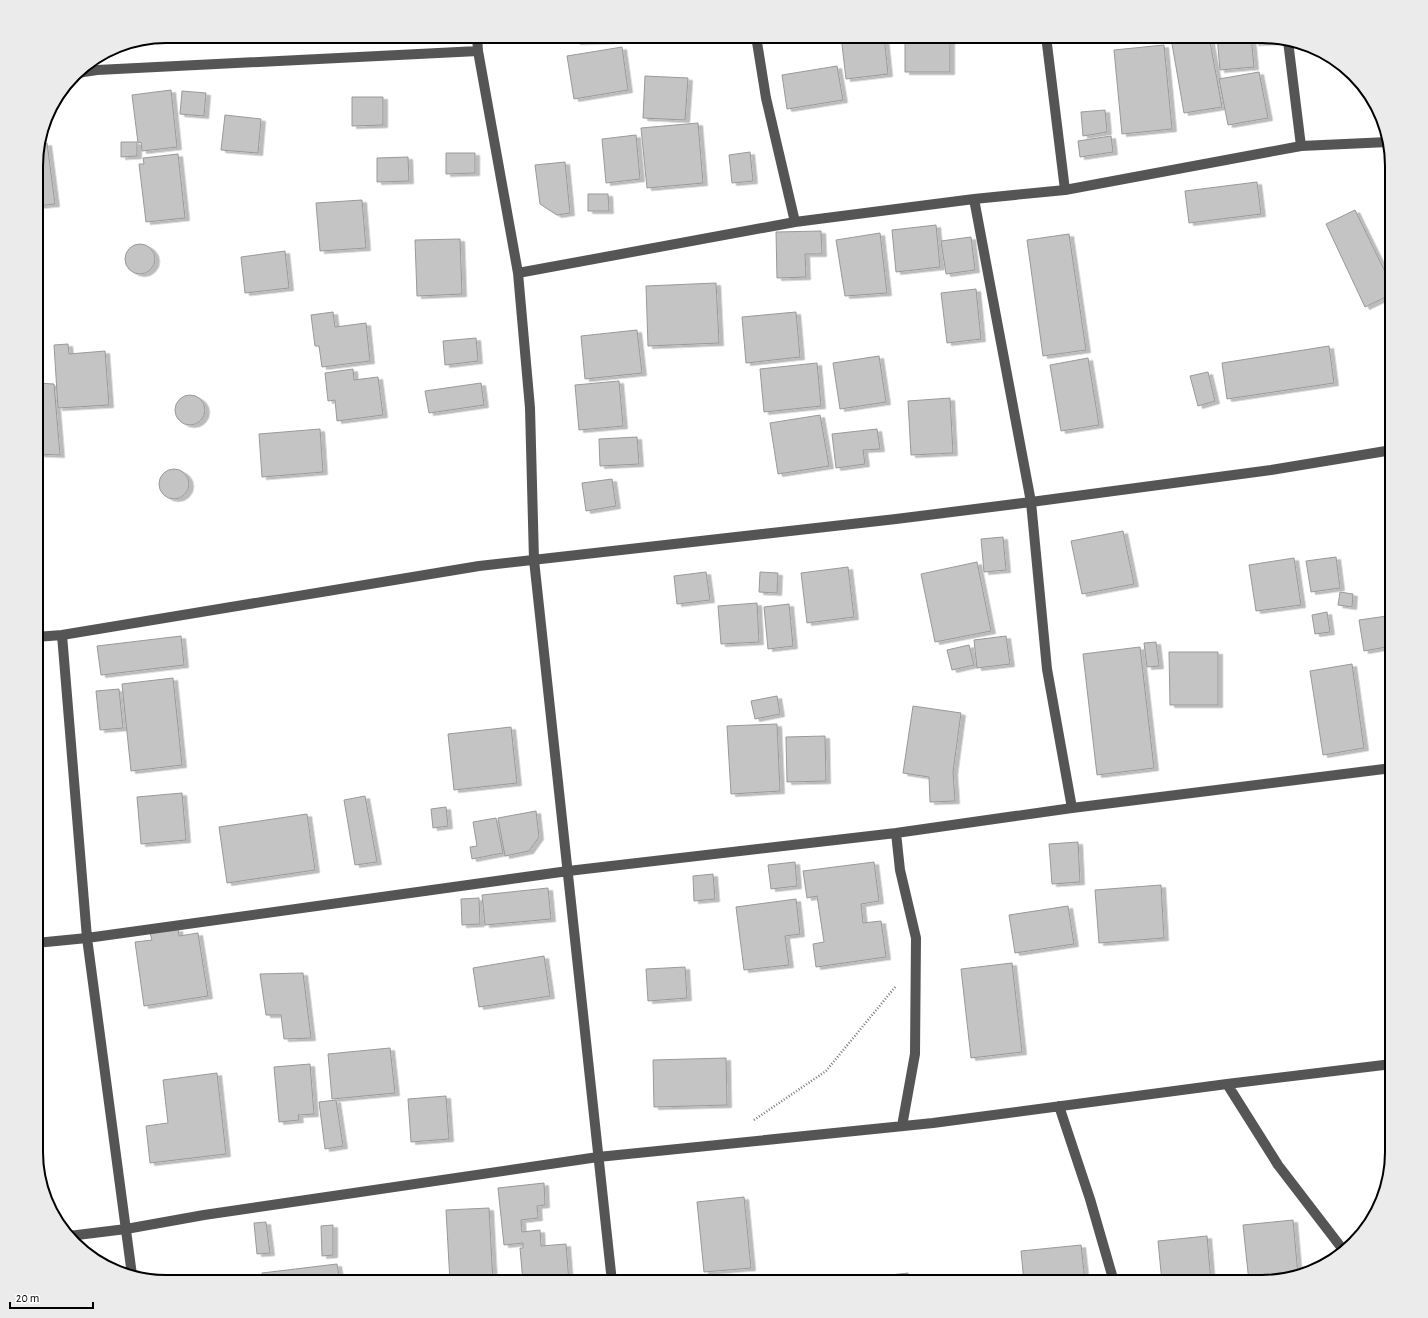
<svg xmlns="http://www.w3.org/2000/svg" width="1428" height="1318" viewBox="0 0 1428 1318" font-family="'Alegreya Sans',sans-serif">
  <defs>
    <filter id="shadow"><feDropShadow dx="4.5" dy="2.5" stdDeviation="0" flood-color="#0004"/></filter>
  </defs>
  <rect width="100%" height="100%" fill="#fff"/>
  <!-- building -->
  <path fill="#c4c4c4" stroke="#999" filter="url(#shadow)" d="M576,36H609V41L576,42Z
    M841,36H884L888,74L846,79Z
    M905,36H950V72H905Z
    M1182,36H1209L1222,107L1184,113L1171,38Z
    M1217,36H1251L1254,67L1220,70Z
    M1254,36L1275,39V42L1254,43Z
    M1164,45L1172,129L1122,134L1114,50Z
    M622,47L628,90L574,99L567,56Z
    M837,66L843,100L787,109L782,75Z
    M1259,72L1268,118L1228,125L1219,79Z
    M645,76L688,78L685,120L643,118Z
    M171,90L177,147L142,151L141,142L138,143L132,95Z
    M182,91L206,93L204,116L180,114Z
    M352,97H383V125L352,126Z
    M1105,110L1107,132L1083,136L1081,112Z
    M225,115L261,119L258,153L221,150Z
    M698,123L703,183L647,188L641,128Z
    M636,135L640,179L606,183L602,139Z
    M1111,136L1113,152L1080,157L1078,141Z
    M121,142H137V156L121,157Z
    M47,143L55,204L36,206V157L40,144Z
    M750,152L753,181L732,183L729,155Z
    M446,153H475V173L446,174Z
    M178,154L185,218L146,222L139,164H144L143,158Z
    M408,157L409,181L377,182V158Z
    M565,162L570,213L557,215L540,204L535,165Z
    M1257,182L1261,214L1189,223L1185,191Z
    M588,194H608L609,211H588Z
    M362,200L366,248L320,251L316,203Z
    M1355,210L1392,286V294L1365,307L1326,224Z
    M936,225L940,267L896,272L892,230Z
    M821,231L822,254H805L806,277L777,278L776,232Z
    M880,233L887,293L845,296L836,240Z
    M1069,234L1086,350L1043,356L1027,240Z
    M971,237L975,270L946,274L941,241Z
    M460,239L462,294L417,296L415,240Z
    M125 259a15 15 0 1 1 30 0a15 15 0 1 1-30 0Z
    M285,251L289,288L245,293L241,257Z
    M716,283L719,343L648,346L646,286Z
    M976,289L981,339L947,343L941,293Z
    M333,312L335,327L366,323L370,361L322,367L319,346H315L311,315Z
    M796,312L800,357L746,363L742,317Z
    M637,330L642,373L585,379L581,336Z
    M476,338L478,361L445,365L443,341Z
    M68,344L69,354L105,351L109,405L58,408L54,345Z
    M1329,346L1334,383L1227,399L1222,363Z
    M879,356L886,402L840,409L833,363Z
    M1088,358L1099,425L1061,431L1050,365Z
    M817,363L821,406L764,412L760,369Z
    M353,369L354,380L378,377L383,415L337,421L335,400L328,401L325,373Z
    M1208,372L1215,401L1198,406L1190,376Z
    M619,381L623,426L579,430L575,385Z
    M36,383L54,384L60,455L36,454Z
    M481,383L484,405L429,413L425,391Z
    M175 410a15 15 0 1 1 30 0a15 15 0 1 1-30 0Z
    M950,398L953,453L911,455L908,401Z
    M820,415L829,466L778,474L770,423Z
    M320,429L323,472L262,477L259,434Z
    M877,429L880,449L863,450L865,464L836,468L832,434Z
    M637,437L639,464L600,466L599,439Z
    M159 484a15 15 0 1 1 30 0a15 15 0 1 1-30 0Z
    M612,479L616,506L586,511L582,483Z
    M1123,531L1134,584L1082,594L1071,541Z
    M1003,537L1006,570L984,572L981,539Z
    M1336,557L1340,588L1311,592L1306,561Z
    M1294,558L1301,605L1256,611L1249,565Z
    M977,562L991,631L935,642L921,574Z
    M848,567L854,617L807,623L801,573Z
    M706,572L710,600L677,604L674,576Z
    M760,572L778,573L777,593L759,592Z
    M1340,592L1353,594L1352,607L1338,605Z
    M757,603L759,642L721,644L718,606Z
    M789,604L793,646L768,649L764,607Z
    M1327,612L1330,632L1315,634L1312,615Z
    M1387,616L1392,646L1364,651L1359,620Z
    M181,636L184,665L101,675L97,646Z
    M1006,636L1010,664L977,668L974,640Z
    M1156,642L1159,666L1147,667L1144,643Z
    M969,645L974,665L952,670L947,650Z
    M1140,647L1154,768L1097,775L1083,654Z
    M1169,652H1218V705H1170Z
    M1352,664L1364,748L1323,755L1310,671Z
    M173,678L182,765L131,771L122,684Z
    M119,689L123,728L100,730L96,691Z
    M777,696L780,714L755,719L751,701Z
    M913,706L961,713L953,772L955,801L930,802L929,777L903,773Z
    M777,724L780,791L731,794L727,726Z
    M511,727L517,783L454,790L448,734Z
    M825,736L826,781L787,782L786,737Z
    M182,793L186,840L141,844L137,797Z
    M365,796L377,862L355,865L344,800Z
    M446,807L448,826L433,828L431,809Z
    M536,811L539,837L529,851L505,856L498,818Z
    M307,814L315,870L227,883L219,827Z
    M496,818L503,853L472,859L470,847L477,846L473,822Z
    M1078,842L1080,882L1052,884L1049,844Z
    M795,862L797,886L771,889L768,865Z
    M874,862L879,901L861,904L863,923L881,921L886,957L816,967L813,944L824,942L817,896L807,898L803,871Z
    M713,874L715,899L694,901L693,876Z
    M1161,885L1164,938L1099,943L1095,890Z
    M548,888L551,919L485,925L482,895Z
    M479,898L480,924L462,925L461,899Z
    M796,899L800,934L785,936L789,965L744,970L736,907Z
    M1068,906L1074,944L1015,953L1009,915Z
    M178,929L179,936L198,933L208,996L144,1006L135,942L152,940L150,933Z
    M544,956L550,996L479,1007L473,968Z
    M1012,963L1022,1052L971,1058L961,969Z
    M685,967L687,998L648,1001L646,969Z
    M303,973L311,1038L284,1039L281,1015H266L260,974Z
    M390,1048L395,1093L332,1099L328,1054Z
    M726,1058L727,1105L654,1107L653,1060Z
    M310,1064L314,1114L298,1115L299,1120L279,1122L274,1067Z
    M217,1073L226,1154L150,1163L146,1126L168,1123L163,1080Z
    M446,1096L449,1139L411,1142L408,1099Z
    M336,1100L343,1146L325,1149L319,1102Z
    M544,1183L545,1205L537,1206L538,1218L521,1220L522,1232L540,1230L541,1246L566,1244L569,1282H523L520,1248H523V1243L504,1245L498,1188Z
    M744,1197L751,1268L704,1272L697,1202Z
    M489,1208L493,1282H450L446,1210Z
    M1293,1220L1298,1275L1262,1282H1249L1243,1225Z
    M266,1222L270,1253L257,1254L254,1223Z
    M333,1225V1255L322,1256L321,1226Z
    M1207,1236L1211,1282H1162L1158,1241Z
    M1081,1245L1085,1281L1072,1282H1024L1021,1251Z
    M337,1264L340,1282H264L262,1273Z
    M908,1273L909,1282H845V1280Z
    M594,1275V1282H576L575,1276Z"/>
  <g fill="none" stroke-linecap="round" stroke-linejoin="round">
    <!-- path -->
    <path stroke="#777" stroke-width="2.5" stroke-dasharray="1 2" stroke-linecap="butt" d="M754,1120L826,1071L896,986"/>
    <!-- minor -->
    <path stroke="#555" stroke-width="10" d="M477,36L478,51L518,273L530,408L534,560L612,1282
      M756,36L766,98L795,222
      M1046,36L1065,190
      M1288,41L1301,146
      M77,73L97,70L478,51
      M974,199L1031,502L1047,669L1072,808
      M518,273L795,222L974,199L1065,190L1301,146L1388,142
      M62,635L479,566L896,519L1031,502L1271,470L1392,450
      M36,637L62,635L87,938L132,1275
      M896,833L900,870L916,938L915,1054L902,1126
      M36,943L87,938L568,871L896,833L1072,808L1392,768
      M1227,1084L1278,1165L1344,1251
      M1059,1106L1090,1199L1114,1282
      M69,1236L126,1229L204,1215L598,1157L933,1123L1227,1084L1392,1064"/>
  </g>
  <!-- crop -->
  <path d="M0 0H1428V1318H0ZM166 43H1262A123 123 0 0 1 1385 166V1152A123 123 0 0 1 1262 1275H166A123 123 0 0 1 43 1152V166A123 123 0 0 1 166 43Z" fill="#ebebeb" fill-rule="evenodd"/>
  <path fill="none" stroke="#000" stroke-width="2" d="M166 43H1262A123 123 0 0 1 1385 166V1152A123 123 0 0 1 1262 1275H166A123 123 0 0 1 43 1152V166A123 123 0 0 1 166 43Z"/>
  <!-- scale -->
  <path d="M10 1302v6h83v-6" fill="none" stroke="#000000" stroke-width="2"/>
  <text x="16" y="1302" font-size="12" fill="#000000" stroke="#ffffff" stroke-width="3" paint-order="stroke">20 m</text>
</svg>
